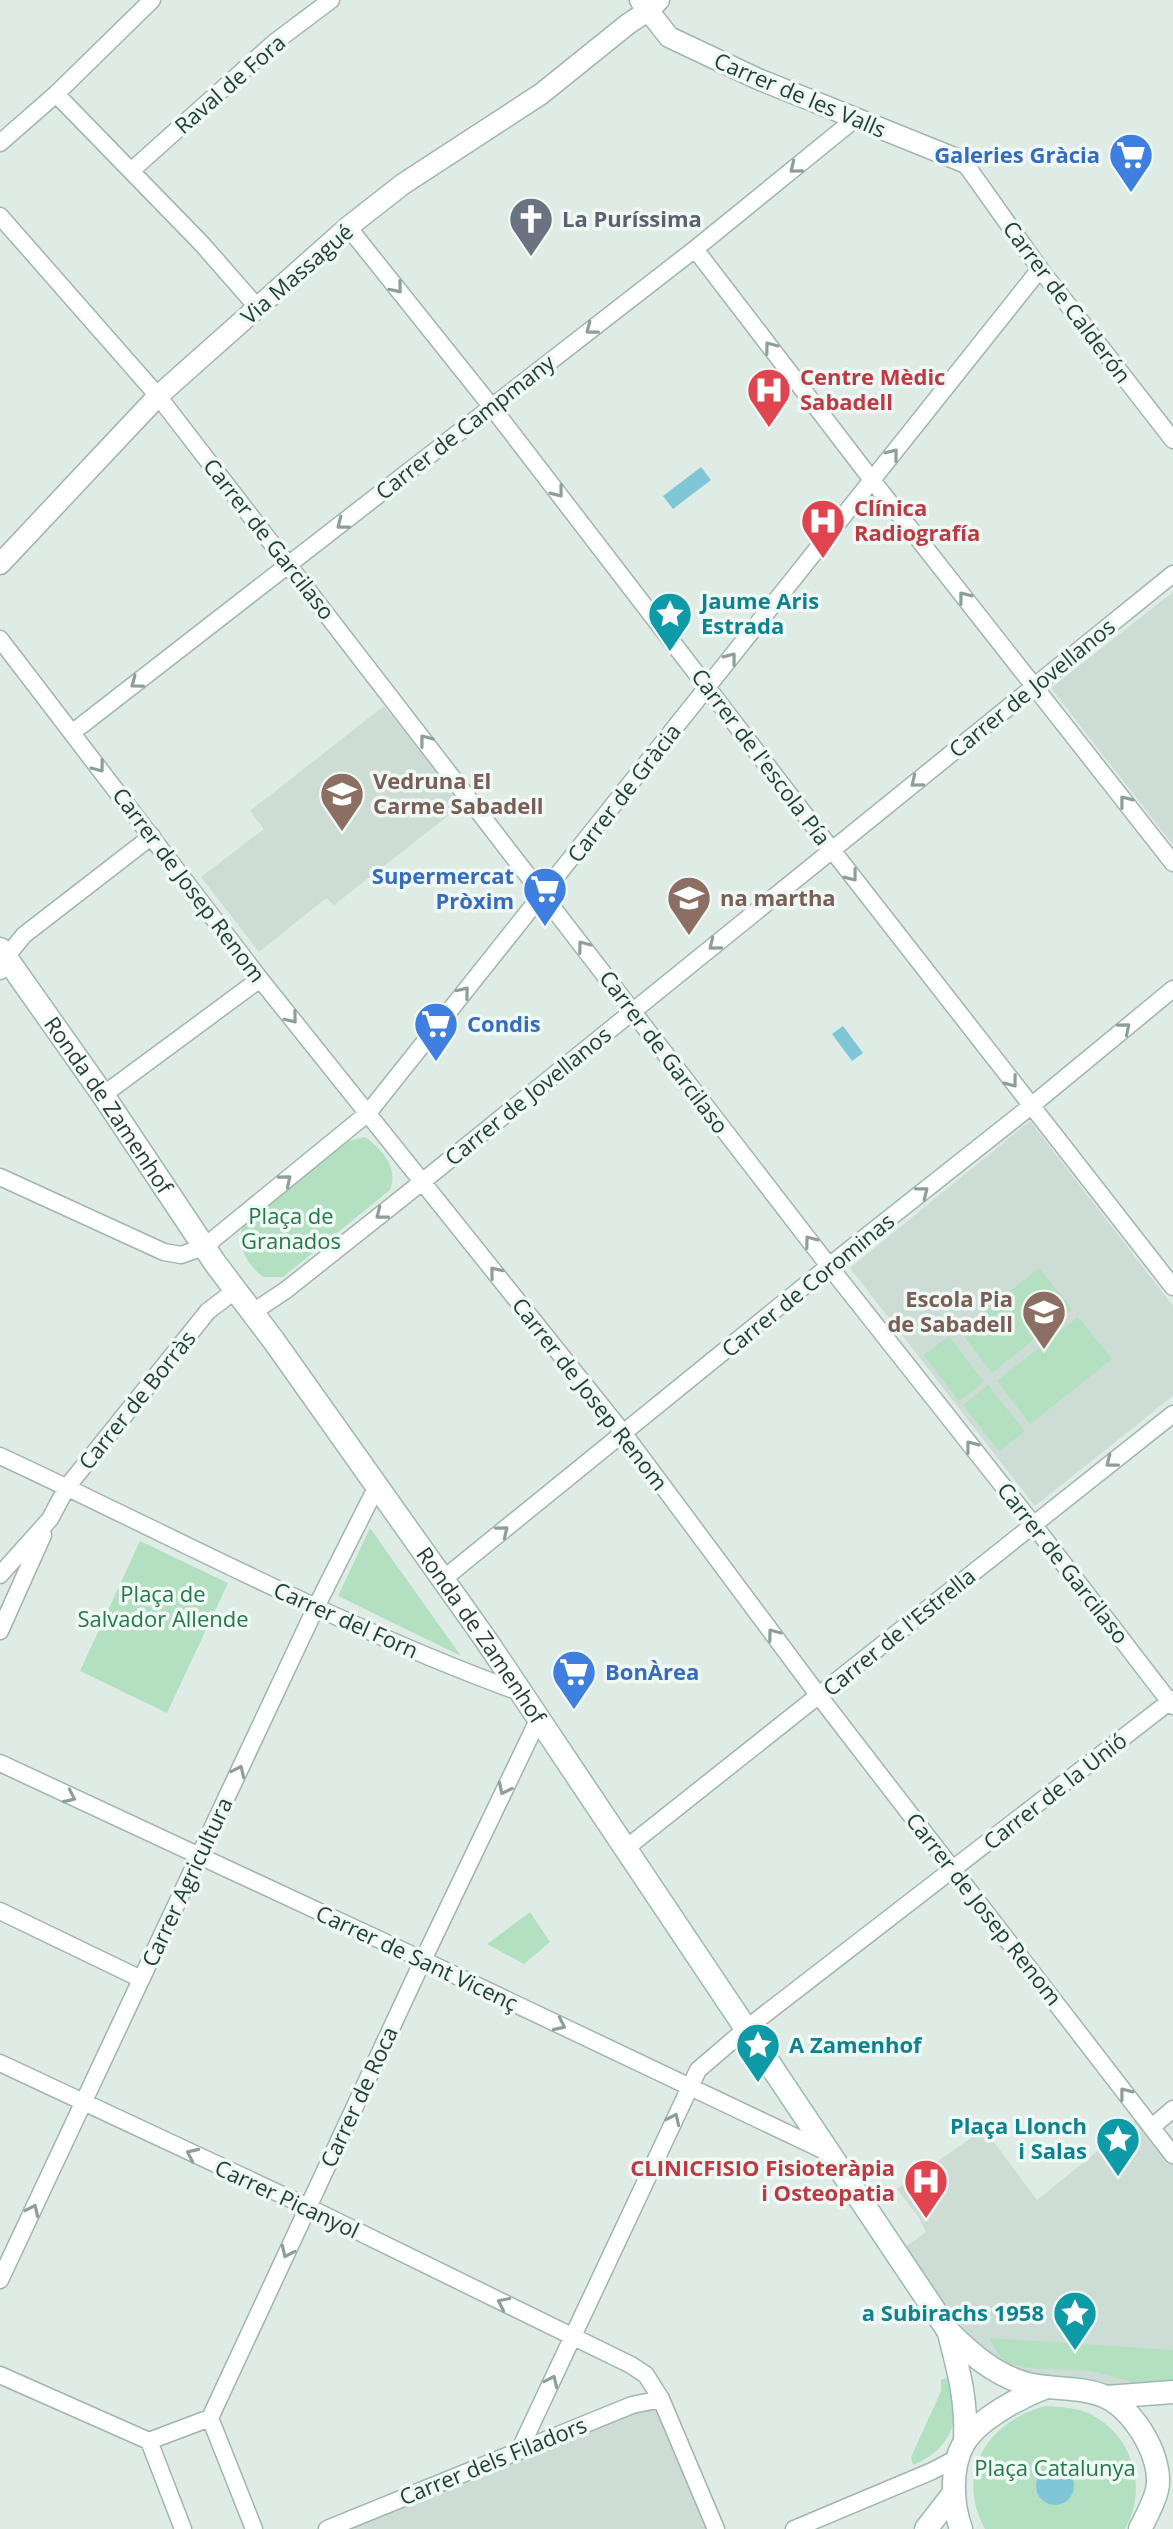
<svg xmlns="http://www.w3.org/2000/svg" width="1173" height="2529" viewBox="0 0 1173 2529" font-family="'Open Sans',sans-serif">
  <rect width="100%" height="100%" fill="#dfece6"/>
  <!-- built -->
  <path fill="#cddcd5" d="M1173,592V845L1051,688Z
    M384,706L462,805L334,905L326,898L259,952L201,877L264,829L250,811Z
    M1030,1121L1173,1306V1396L1035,1506L850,1268Z
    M1142,2115L1173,2155V2392L1107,2397L983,2363L897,2253L926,2232L919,2218L897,2189L984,2129L1037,2200Z
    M657,2393L714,2529H327Z"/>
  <!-- green -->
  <path fill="#b4e0c2" d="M365,1137C382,1149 399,1168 390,1190L283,1277H263C247,1264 234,1244 244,1224L348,1141Z
    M1039,1268L1072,1309L992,1373L960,1331Z
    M1078,1317L1112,1359L1030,1424L997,1381Z
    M949,1336L984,1382L959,1401L924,1355Z
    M988,1385L1025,1431L999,1451L963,1405Z
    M370,1528L461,1656L338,1596Z
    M140,1541L228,1583L167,1713L80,1671Z
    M530,1912L550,1942L524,1964L487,1944Z
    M989,2338L1173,2350V2380C1136,2390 1121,2376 1088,2371C1062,2367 1031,2373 1007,2362C999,2358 994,2347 989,2338Z
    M948,2377C964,2415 952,2450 913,2465L911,2457L941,2391V2380Z
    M1045,2406C1059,2407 1074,2407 1088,2413C1132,2433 1149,2487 1125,2529H985C954,2473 988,2422 1045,2406Z"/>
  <!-- water -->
  <path fill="#7fc7d8" d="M701,467L711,480L673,509L663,496Z
    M843,1026L863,1053L852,1061L832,1034Z
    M1036 2486a19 19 0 1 1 38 0a19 19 0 1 1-38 0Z"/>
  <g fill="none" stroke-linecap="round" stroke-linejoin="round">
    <!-- minor casing -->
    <g stroke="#a1b4ae" stroke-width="19">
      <path id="minor" d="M56,94L202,244L258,308
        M0,143L56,94L152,0
        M964,162L1040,269L1173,440
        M131,171L275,42L331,0
        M0,216L158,396L829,1266L1033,1524L1173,1706
        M348,227L491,406L832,850L1173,1287
        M695,249L872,480L1173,863
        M0,639L260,979L624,1434L819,1696L1173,2155
        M73,732L695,249L855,119
        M0,971L6,957L24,935L152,836
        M103,1095L260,979
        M0,1177L164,1252L181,1255L204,1247L368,1113L1040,269
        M253,1312L286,1290L422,1182L1173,574
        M0,1456C173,1536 342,1628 522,1693
        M0,1575L50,1519L67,1487L208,1311L236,1290
        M442,1580L829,1266L1031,1106L1173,989
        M0,1631L43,1535
        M0,1763L423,1960L827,2152
        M625,1849L1173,1414
        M0,1911L141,1979
        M0,2063L308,2207L631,2365L646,2375L661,2399L716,2529
        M1152,2127L1173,2109
        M0,2280L316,1607L377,1486
        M0,2375L149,2441L183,2529
        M210,2418L254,2529
        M149,2441L210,2418L423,1960L539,1718
        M519,2451L698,2070L747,2028L1173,1699
        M327,2529L632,2405L661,2399
        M794,2529L932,2471L959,2457"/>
    </g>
    <!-- tertiary casing -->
    <g stroke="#a1b4ae" stroke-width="23">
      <path id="tertiary" d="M640,0L669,37L758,79L964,162
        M0,564L158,396L348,227L403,184L541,94L628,24L649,10L659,0"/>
    </g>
    <!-- secondary casing -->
    <g stroke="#9cb9b0" stroke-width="25">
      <g id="secondary">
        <path id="s1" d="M0,949L103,1095L215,1263L274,1341L486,1640L949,2332C971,2354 994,2374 1024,2383C1051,2391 1081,2385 1108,2398C1135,2411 1164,2460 1157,2490C1154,2503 1146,2517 1140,2529"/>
        <path d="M949,2333C959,2372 967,2401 965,2441"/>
        <path d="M1107,2397L1173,2392"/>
        <path d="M926,2529L954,2493"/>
        <path d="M961,2529C952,2504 950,2467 964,2443C978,2419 1022,2396 1047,2387"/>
      </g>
    </g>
    <!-- minor -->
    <use href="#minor" stroke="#fff" stroke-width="16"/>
    <!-- tertiary -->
    <use href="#tertiary" stroke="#fff" stroke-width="20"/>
    <!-- secondary -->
    <use href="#secondary" stroke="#fff" stroke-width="22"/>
  </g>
  <!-- one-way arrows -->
  <defs><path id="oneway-chevron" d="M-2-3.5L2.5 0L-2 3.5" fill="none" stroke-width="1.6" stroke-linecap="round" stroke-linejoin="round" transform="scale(2)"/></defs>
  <g stroke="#8e9e9a">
    <use href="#oneway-chevron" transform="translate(795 168) rotate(141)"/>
    <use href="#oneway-chevron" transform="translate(397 288) rotate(51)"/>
    <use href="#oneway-chevron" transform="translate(591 329) rotate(142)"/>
    <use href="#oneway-chevron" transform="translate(770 347) rotate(-127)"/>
    <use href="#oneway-chevron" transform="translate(893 454) rotate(-51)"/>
    <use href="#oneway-chevron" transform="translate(558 492) rotate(52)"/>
    <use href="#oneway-chevron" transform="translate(342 524) rotate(142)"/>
    <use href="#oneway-chevron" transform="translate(964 597) rotate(-128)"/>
    <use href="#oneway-chevron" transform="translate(731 658) rotate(-52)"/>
    <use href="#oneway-chevron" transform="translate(136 683) rotate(143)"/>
    <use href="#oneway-chevron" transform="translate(425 740) rotate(-128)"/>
    <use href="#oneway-chevron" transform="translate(99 767) rotate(53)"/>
    <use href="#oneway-chevron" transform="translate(916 782) rotate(141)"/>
    <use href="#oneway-chevron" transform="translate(1125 801) rotate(-128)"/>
    <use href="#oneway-chevron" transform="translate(852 876) rotate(52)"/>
    <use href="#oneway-chevron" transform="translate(714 945) rotate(141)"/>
    <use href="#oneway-chevron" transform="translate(583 946) rotate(-127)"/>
    <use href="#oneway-chevron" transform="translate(464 992) rotate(-51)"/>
    <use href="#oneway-chevron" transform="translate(292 1018) rotate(51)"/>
    <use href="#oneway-chevron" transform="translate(1125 1028) rotate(-40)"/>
    <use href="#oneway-chevron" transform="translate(1012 1082) rotate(52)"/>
    <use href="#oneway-chevron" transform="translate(286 1180) rotate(-40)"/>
    <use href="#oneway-chevron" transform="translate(923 1192) rotate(-38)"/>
    <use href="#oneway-chevron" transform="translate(381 1214) rotate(142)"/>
    <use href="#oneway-chevron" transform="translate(810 1241) rotate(-127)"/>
    <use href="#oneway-chevron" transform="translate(495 1272) rotate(-129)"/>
    <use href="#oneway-chevron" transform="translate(971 1446) rotate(-128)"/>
    <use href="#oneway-chevron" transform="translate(1111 1462) rotate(142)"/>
    <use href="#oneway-chevron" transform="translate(503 1531) rotate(-39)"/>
    <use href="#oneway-chevron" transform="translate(773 1634) rotate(-127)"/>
    <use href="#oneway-chevron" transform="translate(239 1771) rotate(-65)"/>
    <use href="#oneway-chevron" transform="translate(504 1789) rotate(116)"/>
    <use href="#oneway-chevron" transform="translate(70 1797) rotate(25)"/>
    <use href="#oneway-chevron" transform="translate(560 2025) rotate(25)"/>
    <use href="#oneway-chevron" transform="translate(1125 2093) rotate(-128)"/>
    <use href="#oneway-chevron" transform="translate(674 2119) rotate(-65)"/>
    <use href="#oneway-chevron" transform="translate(192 2154) rotate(-155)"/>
    <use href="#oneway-chevron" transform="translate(33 2210) rotate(-65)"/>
    <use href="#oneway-chevron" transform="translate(287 2252) rotate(115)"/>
    <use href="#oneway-chevron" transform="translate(503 2303) rotate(-154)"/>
    <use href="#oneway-chevron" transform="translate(552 2381) rotate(-65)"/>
  </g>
  <!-- icons -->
  <defs>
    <g id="supermarket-pin" transform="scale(2.3)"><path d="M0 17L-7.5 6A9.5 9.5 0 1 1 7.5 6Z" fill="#3f7fe0" stroke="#eff8f4"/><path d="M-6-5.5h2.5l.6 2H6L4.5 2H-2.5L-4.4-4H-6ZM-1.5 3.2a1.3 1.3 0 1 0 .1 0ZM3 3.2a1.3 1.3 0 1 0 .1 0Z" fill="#fff"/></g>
    <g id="church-pin" transform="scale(2.3)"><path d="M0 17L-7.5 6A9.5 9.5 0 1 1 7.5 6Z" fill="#6b7280" stroke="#eff8f4"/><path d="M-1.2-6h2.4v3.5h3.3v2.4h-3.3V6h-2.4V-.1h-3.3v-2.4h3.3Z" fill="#fff"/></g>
    <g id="hospital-pin" transform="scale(2.3)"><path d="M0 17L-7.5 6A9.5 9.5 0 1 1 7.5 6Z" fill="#e0444e" stroke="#eff8f4"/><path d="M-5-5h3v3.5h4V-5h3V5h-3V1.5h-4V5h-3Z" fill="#fff"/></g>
    <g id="sight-pin" transform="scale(2.3)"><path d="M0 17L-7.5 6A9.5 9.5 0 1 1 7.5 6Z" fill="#0f9aa8" stroke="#eff8f4"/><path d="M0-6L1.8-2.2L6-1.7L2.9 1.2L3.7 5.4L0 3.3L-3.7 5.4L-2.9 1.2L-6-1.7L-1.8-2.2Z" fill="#fff"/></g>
    <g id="school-pin" transform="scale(2.3)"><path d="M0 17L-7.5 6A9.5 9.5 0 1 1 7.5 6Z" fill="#8d6e63" stroke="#eff8f4"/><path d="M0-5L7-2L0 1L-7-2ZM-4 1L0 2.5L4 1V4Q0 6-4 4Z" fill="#fff"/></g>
  </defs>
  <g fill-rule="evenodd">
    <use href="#supermarket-pin" x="1131" y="155"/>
    <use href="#church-pin" x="531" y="219"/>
    <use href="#hospital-pin" x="769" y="390"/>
    <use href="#hospital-pin" x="823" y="521"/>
    <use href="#sight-pin" x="670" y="614"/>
    <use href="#school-pin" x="342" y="794"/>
    <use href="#supermarket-pin" x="545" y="889"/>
    <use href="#school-pin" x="689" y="898"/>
    <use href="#supermarket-pin" x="436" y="1024"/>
    <use href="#school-pin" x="1044" y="1312"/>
    <use href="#supermarket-pin" x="574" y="1672"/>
    <use href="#sight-pin" x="758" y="2045"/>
    <use href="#sight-pin" x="1118" y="2139"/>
    <use href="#hospital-pin" x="926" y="2181"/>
    <use href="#sight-pin" x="1075" y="2313"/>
  </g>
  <g text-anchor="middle" stroke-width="7" stroke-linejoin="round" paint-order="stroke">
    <!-- street labels -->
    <g font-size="22" fill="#1e3e36" stroke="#eff8f4">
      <text transform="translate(230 84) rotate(-41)" y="8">Raval de Fora</text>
      <text transform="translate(800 95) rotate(23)" y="8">Carrer de les Valls</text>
      <text transform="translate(297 274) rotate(-41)" y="8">Via Massagué</text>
      <text transform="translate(1067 302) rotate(53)" y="8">Carrer de Calderón</text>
      <text transform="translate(465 427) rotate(-38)" y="8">Carrer de Campmany</text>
      <text transform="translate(269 539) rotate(52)" y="8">Carrer de Garcilaso</text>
      <text transform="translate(1032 688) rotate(-39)" y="8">Carrer de Jovellanos</text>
      <text transform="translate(761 757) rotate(53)" y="8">Carrer de l'escola Pía</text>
      <text transform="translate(624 793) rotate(-52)" y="8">Carrer de Gràcia</text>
      <text transform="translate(189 885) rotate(53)" y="8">Carrer de Josep Renom</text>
      <text transform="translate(664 1052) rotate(53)" y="8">Carrer de Garcilaso</text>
      <text transform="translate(528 1096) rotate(-39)" y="8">Carrer de Jovellanos</text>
      <text dy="8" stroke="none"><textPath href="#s1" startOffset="190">Ronda de Zamenhof</textPath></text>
      <text transform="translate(808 1285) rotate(-39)" y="8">Carrer de Corominas</text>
      <text transform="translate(590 1394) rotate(52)" y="8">Carrer de Josep Renom</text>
      <text transform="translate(137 1400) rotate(-51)" y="8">Carrer de Borràs</text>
      <text transform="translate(1063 1563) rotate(52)" y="8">Carrer de Garcilaso</text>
      <text transform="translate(346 1620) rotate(24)" y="8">Carrer del Forn</text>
      <text transform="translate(899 1632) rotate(-39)" y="8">Carrer de l'Estrella</text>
      <text dy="8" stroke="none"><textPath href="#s1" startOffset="838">Ronda de Zamenhof</textPath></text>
      <text transform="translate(1055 1791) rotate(-38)" y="8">Carrer de la Unió</text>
      <text transform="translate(187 1882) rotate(-65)" y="8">Carrer Agricultura</text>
      <text transform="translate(984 1909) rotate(52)" y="8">Carrer de Josep Renom</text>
      <text transform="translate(417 1958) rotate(25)" y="8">Carrer de Sant Vicenç</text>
      <text transform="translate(359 2097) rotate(-65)" y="8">Carrer de Roca</text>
      <text transform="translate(287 2199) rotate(25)" y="8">Carrer Picanyol</text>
      <text transform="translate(493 2461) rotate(-22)" y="8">Carrer dels Filadors</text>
    </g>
    <!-- shop labels -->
    <g font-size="22" font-weight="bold" fill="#366cbe" stroke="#eff8f4" text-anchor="end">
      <text x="1100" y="163">Galeries Gràcia</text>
      <text x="514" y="884">Supermercat<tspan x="514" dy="25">Pròxim</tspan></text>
      <text x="467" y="1032" text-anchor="start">Condis</text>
      <text x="605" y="1680" text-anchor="start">BonÀrea</text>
    </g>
    <!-- worship labels -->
    <g font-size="22" font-weight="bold" fill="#5b616d" stroke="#eff8f4" text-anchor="start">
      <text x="562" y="227">La Puríssima</text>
    </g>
    <!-- health labels -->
    <g font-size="22" font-weight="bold" fill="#be3a42" stroke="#eff8f4" text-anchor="start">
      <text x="800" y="385">Centre Mèdic<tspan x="800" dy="25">Sabadell</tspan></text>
      <text x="854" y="516">Clínica<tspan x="854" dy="25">Radiografía</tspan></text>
      <text x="895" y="2176" text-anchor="end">CLINICFISIO Fisioteràpia<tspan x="895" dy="25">i Osteopatia</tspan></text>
    </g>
    <!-- culture labels -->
    <g font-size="22" font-weight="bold" fill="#0d838f" stroke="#eff8f4" text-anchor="start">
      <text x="701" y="609">Jaume Aris<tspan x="701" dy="25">Estrada</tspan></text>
      <text x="789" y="2053">A Zamenhof</text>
      <text x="1087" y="2134" text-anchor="end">Plaça Llonch<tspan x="1087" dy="25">i Salas</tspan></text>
      <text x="1044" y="2321" text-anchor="end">a Subirachs 1958</text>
    </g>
    <!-- education labels -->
    <g font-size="22" font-weight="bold" fill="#785e54" stroke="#eff8f4" text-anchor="start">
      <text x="373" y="789">Vedruna El<tspan x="373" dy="25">Carme Sabadell</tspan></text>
      <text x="720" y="906">na martha</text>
      <text x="1013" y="1307" text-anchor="end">Escola Pia<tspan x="1013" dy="25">de Sabadell</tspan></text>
    </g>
    <!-- park labels -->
    <g font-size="22" fill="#237948" stroke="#eff8f4">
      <text x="291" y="1224">Plaça de<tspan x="291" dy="25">Granados</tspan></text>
      <text x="163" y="1602">Plaça de<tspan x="163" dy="25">Salvador Allende</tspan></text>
      <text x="1055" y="2476">Plaça Catalunya</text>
    </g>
  </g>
</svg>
